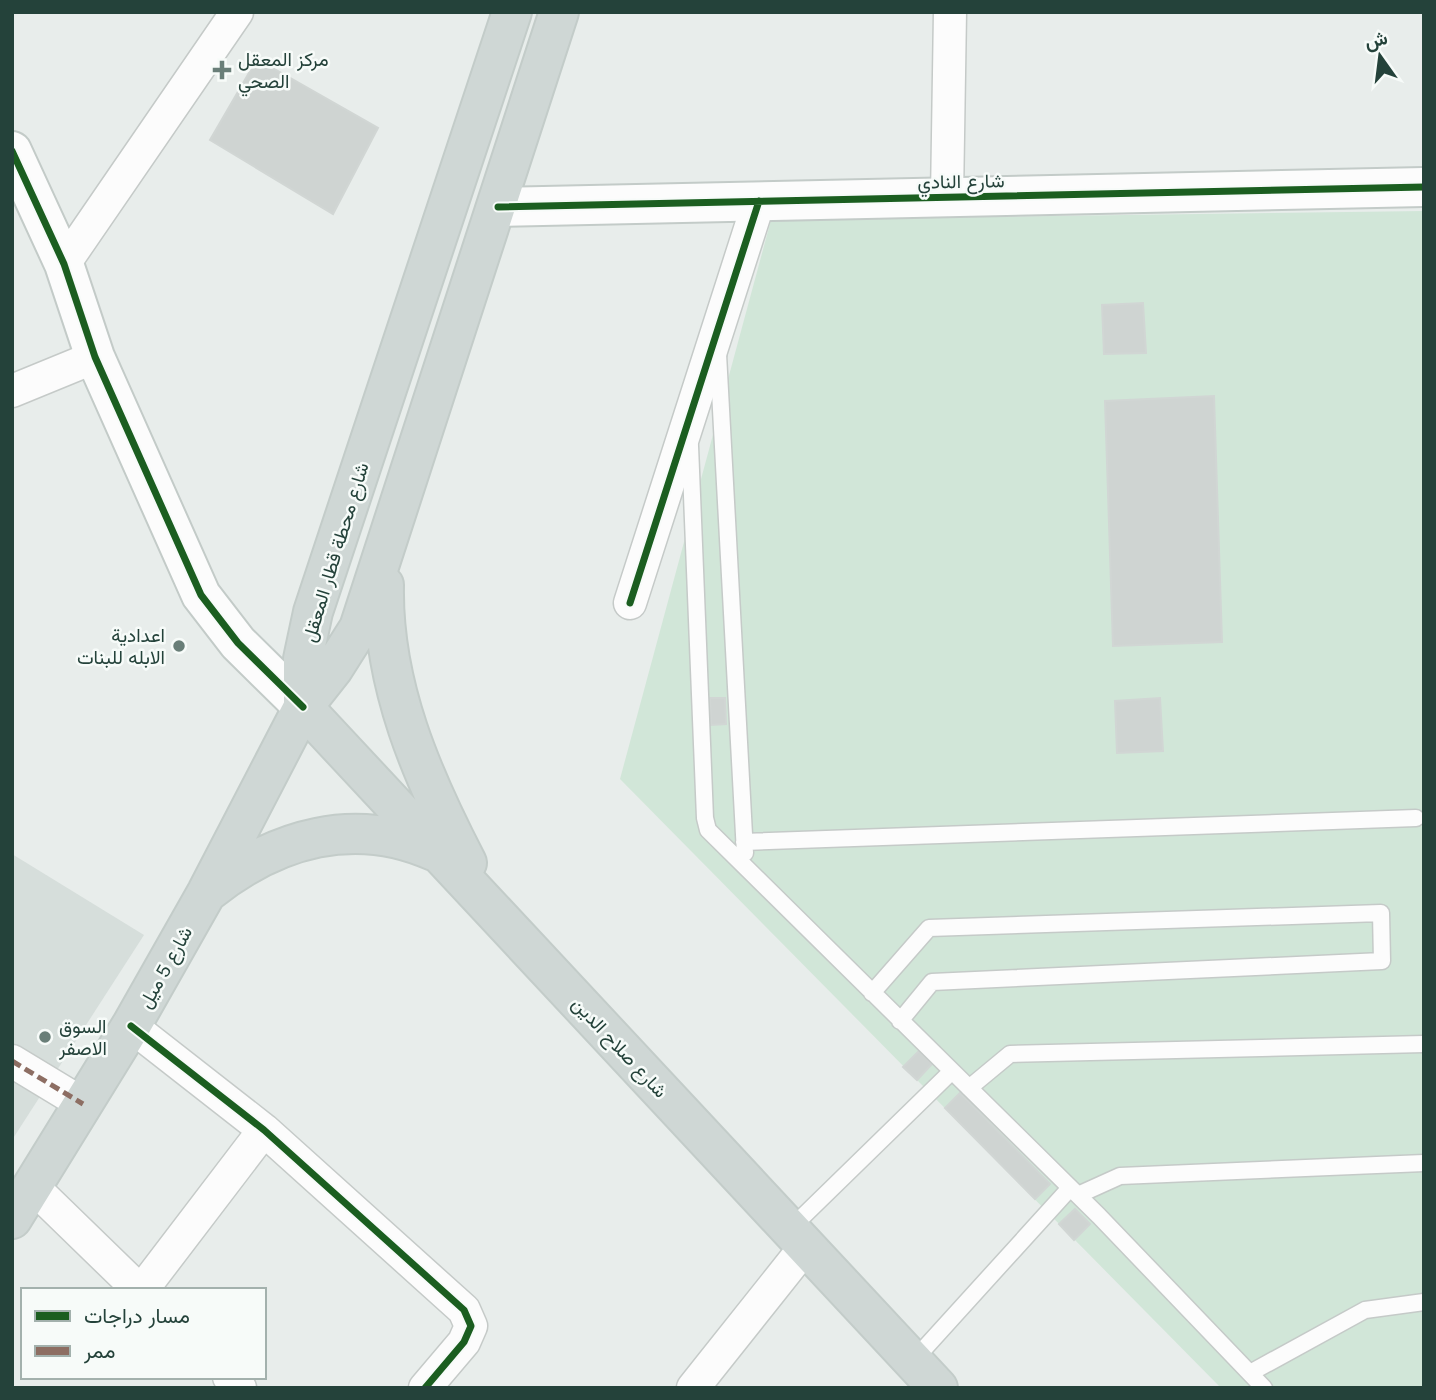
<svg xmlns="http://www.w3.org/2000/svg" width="1436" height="1400" viewBox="0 0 1436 1400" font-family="Arial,Vazirmatn,sans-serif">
  <rect width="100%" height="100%" fill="#e8edeb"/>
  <!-- built -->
  <path fill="#d6dedb" d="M12,854L144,935L12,1140Z"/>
  <!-- green -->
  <path fill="#d1e6d8" d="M1424,211V1388H1221L620,779L771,220Z"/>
  <!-- building -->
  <path fill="#cfd4d2" stroke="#d1d6d4" stroke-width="2" d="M257,59L378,128L333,214L210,140Z
    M1143,303L1146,353L1104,354L1102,305Z
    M1214,396L1222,642L1113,646L1105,401Z
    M710,698H725L726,724L711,725Z
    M1160,698L1163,751L1117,753L1115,701Z
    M919,1051L932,1064L917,1080L903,1067Z
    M960,1093L1050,1184L1035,1199L945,1108Z
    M1075,1209L1090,1224L1074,1240L1059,1224Z"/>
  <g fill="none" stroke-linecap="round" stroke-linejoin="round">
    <!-- lane casing -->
    <g stroke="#c5cac8" stroke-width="19">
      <path id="lane" d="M718,354L745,853
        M690,446L705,818L708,830L1099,1216L1264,1388
        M744,842L1416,818
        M872,993L929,928L1381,913L1382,961L932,982L900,1021
        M969,1088L1010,1054L1424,1044
        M1078,1195L1120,1176L1424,1163
        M790,1229L952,1071
        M913,1361L1070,1188
        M1250,1373L1365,1310L1424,1302"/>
    </g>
    <!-- street casing -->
    <g stroke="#c5cac8" stroke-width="35">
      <path id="street" d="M947,197L950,12
        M64,264L237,12
        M12,391L95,357
        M630,603L759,201
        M131,1026L264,1130L464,1310L471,1326L464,1342L425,1388
        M12,1061L83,1104
        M33,1187L139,1290
        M142,1290L264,1130
        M229,1377L240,1388
        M693,1388L806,1246"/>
    </g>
    <!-- secondary casing -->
    <g stroke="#c3cbc8" stroke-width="42">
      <path id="secondary" d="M12,151L64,264L95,357L201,595L238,643L303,707
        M498,207L1424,187"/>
    </g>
    <!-- primary casing -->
    <g stroke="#c3ccc9" stroke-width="42">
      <path id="primary" d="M384,585C382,685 422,776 467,863
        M303,707L938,1388
        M303,707V659L313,612L512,12
        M209,891C276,838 355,815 436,852
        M12,1219L131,1026L207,892L303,707L333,669L359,628L559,12"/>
    </g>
    <!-- lane -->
    <use href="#lane" stroke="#fcfcfc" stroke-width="16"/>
    <!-- street -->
    <use href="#street" stroke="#fcfcfc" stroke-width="32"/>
    <!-- secondary -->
    <use href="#secondary" stroke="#fcfcfc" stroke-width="38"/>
    <!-- primary -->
    <use href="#primary" stroke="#cfd7d5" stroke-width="38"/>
    <!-- quiet -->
    <path stroke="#8d6e63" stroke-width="5" stroke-dasharray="10 5" stroke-linecap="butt" d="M12,1061L83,1104"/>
    <!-- cycleway casing -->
    <g stroke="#f7fbf9" stroke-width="11">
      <path id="cycleway" d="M12,151L64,264L95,357L201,595L238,643L303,707
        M498,207L1424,187
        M630,603L759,201
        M131,1026L264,1130L464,1310L471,1326L464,1342L425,1388"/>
    </g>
    <!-- cycleway -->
    <use href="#cycleway" stroke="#1b5e20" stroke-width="7"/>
  </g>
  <!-- markers -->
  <g fill="#697e78" stroke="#f7fbf9" stroke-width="2.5">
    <path d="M218.5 59.5h7v7h7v7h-7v7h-7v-7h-7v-7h7z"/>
    <circle cx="179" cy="646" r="7"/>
    <circle cx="45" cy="1037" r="7"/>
  </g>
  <g text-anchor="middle" stroke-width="5" stroke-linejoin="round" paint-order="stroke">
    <!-- poi labels -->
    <g font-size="19" fill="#24423a" stroke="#f7fbf9" text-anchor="start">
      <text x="238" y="66">مركز المعقل<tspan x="238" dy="22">الصحي</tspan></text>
      <text x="165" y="642" text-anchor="end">اعدادية<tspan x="165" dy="22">الابله للبنات</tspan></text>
      <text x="59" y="1033">السوق<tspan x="59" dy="22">الاصفر</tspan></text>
    </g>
    <!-- street labels -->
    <g font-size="19" fill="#24423a" stroke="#f7fbf9">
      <text transform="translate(961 181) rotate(-1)" y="7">شارع النادي</text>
      <text transform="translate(335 552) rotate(-73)" y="7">شارع محطة قطار المعقل</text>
      <text transform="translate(165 967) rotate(-61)" y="7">شارع 5 ميل</text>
      <text transform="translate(620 1047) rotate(47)" y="7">شارع صلاح الدين</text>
    </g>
  </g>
  <!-- border -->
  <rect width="1436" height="1400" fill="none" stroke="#24423a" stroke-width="28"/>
  <!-- legend -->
  <rect x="21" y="1288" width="245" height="91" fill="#f7fbf9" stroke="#a3b1ad" stroke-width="2"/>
  <rect x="35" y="1311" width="35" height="10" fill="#1b5e20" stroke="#a3b1ad" stroke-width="2"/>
  <text x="84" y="1323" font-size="21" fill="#24423a">مسار دراجات</text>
  <rect x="35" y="1346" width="35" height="10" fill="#8d6e63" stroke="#a3b1ad" stroke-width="2"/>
  <text x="84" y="1358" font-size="21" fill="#24423a">ممر</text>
  <!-- north arrow -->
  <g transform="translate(1380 56) rotate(346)" stroke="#f7fbf9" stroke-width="5" paint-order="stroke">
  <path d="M0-5L12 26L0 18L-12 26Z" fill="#24423a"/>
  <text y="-10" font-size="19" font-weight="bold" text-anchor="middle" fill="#24423a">ش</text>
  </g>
</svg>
